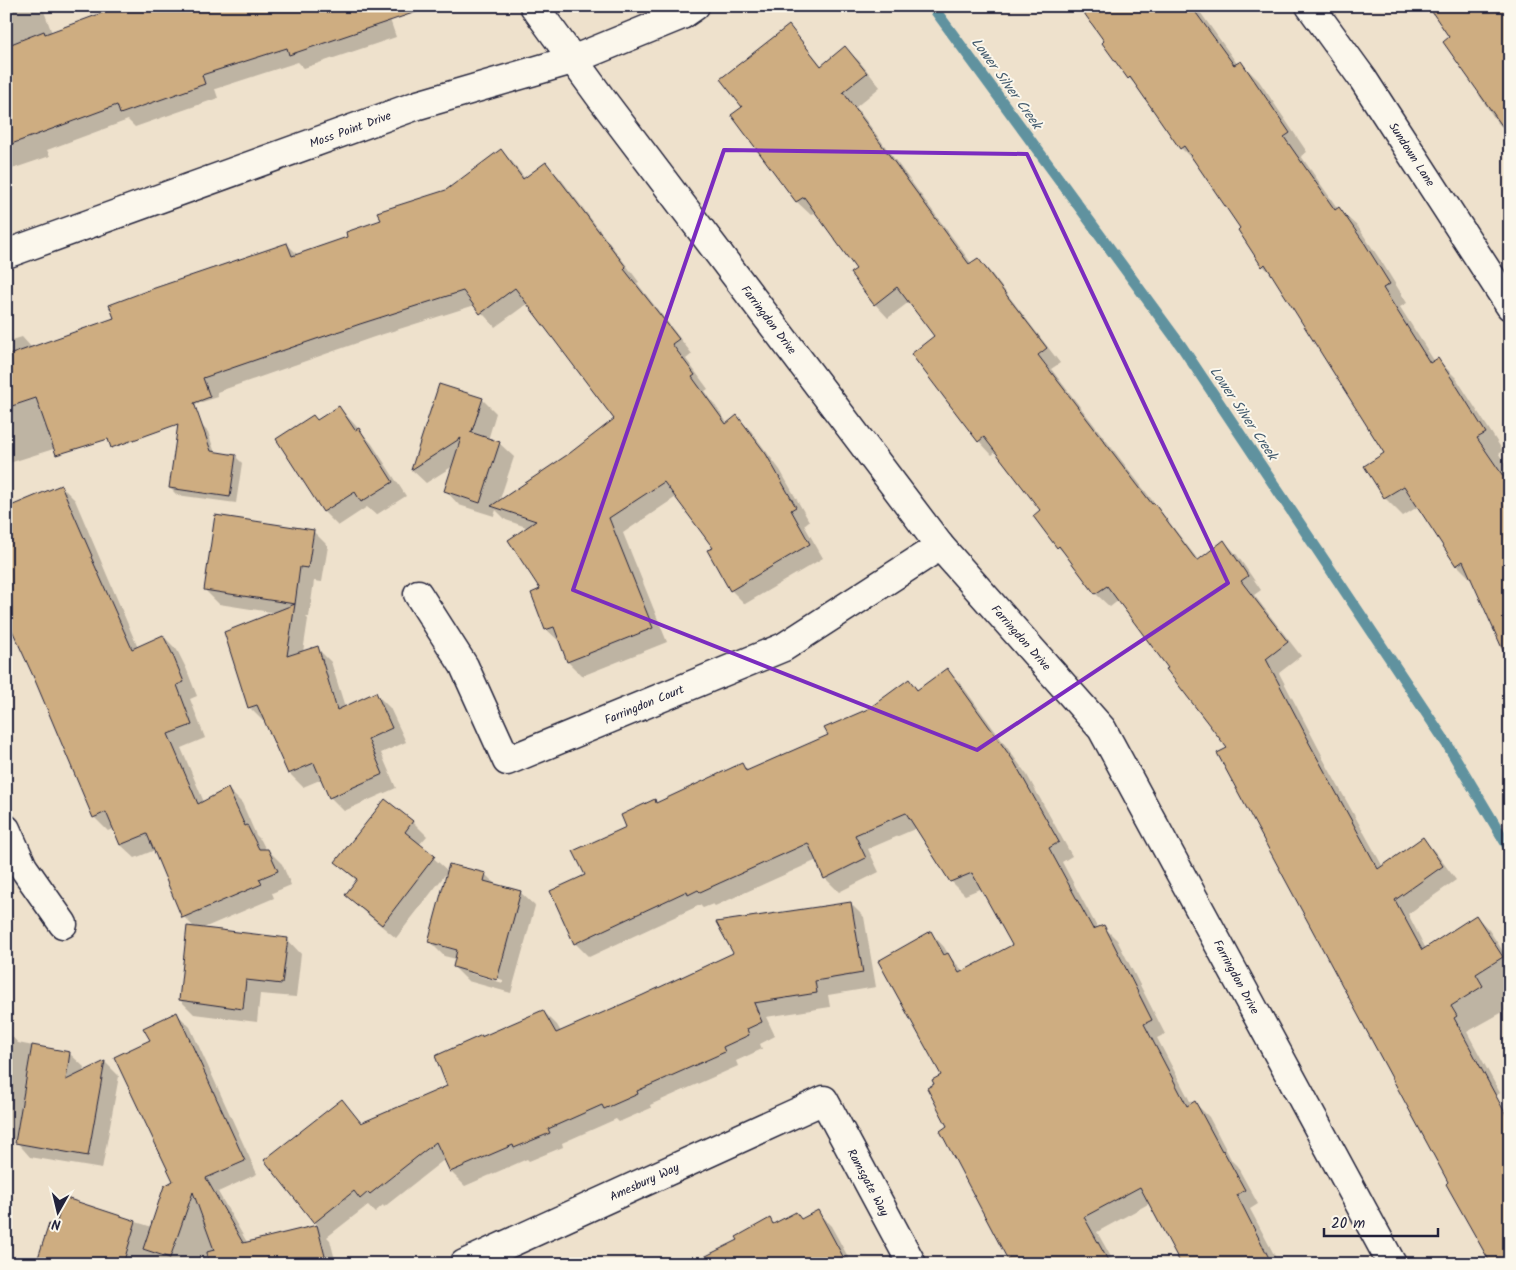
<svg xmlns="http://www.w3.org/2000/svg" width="1516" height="1270" viewBox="0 0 1516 1270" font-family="Kalam,sans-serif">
  <rect width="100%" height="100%" fill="#eee1cc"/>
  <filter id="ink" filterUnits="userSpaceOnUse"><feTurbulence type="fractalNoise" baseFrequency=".02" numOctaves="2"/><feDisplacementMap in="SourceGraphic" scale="10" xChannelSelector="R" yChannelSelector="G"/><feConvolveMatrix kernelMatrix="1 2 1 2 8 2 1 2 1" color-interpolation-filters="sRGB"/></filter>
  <g filter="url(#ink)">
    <!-- shadow -->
    <path fill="#0003" fill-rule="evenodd" d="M6,6H42L52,33L387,11L396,37L304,68L298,62L215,89L218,98L135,127L128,120L47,150L50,156L6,171Z
      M1080,6H1206L1200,12L1238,65L1241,63L1259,81L1307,152L1301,156L1338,209L1358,227L1383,264L1407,303L1400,307L1435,362L1438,360L1456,378L1503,451L1499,454L1510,472V663L1473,581L1457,565L1419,506L1403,516L1385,498L1365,467L1386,454L1275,277L1263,266L1239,230L1242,229L1199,166L1181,148L1139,88L1129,78L1106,41Z
      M1510,6V135L1497,122L1479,95L1481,94Z
      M789,27L802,41L822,66L845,48L859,61L880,87L856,107L972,264L978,259L991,273L1060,363L1051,369L1199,561L1224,541L1237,555L1261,590L1254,595L1301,656L1279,673L1322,755H1321L1383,867L1423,839L1436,853L1456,880L1408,914L1426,949L1476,916L1489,930L1510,962V1008L1467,1032L1500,1093L1433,1140L1229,748L1119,600L1110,607L1096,594L1072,560L1058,547L1042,510L997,451L992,455L979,441L936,336L909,302L888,318L875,304L857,270L816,212L811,215L797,202L733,115L744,107Z
      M501,150L514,164L525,179L546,164L560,178L639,282L637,283L692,354L686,359L708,389L705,391L728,424L737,417L751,431L780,470L809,521L804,525L823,558L745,604L731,590L715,549L676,497L623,533L667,642L582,676L568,662L561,643L546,629L542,589L529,528L506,520L496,510L494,516L459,505L445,490L453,466L426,483L412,470L440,386L482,399L496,413L488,440L499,443L514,457L499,502L571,454L616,420L528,303L495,327L475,305L374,337L217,392L218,397L6,464V342L22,337L32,348L115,319L287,244L298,255L349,237L447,191Z
      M339,407L372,444L406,496L376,515L367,507L338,526L324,512L278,440L317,421Z
      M201,425L208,432L215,453L235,456L242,463L236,503L177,495L170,488Z
      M61,486L75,500L138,648L163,636L177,650L186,668L197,696L190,699L205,738L181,748L204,802L228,789L242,803L256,835L261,840L266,850H268L282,864L291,885L272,893L274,898L201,929L287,939L301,954L296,997L260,994L257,1022L194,1014L180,1000L195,928L184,917L155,850L135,858L121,845L114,828L108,831L94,817Z
      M314,532L328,546L322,582L314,581L309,617H306L308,619L303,652L317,648L331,662L345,707L376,694L390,708L406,742L381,753L396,788L344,811L330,797L322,779L303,787L289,773L265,721H263L249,707L277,613L219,604L205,590Z
      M947,670L961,684L1027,775L1072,856L1062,862L1098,929L1103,926L1117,940L1165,1034L1157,1038L1192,1105L1195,1103L1209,1117L1232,1161L1237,1166L1258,1204L1250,1209L1279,1264H1183L1150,1203L1097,1232L1115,1264H1011L949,1127L936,1085L942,1075L931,933L944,947L950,957L964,972L1013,945L982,888L965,895L951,881L917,828L868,849L879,872L839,892L825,878L817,860L715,906L713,904L703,908L700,905L589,957L575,943L586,876L628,827L654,801L657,803L742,765L749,771L830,736L909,681L918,690Z
      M413,822L427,836L419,845L448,871L485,874L496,885L520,892L535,906L511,993L468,981L454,967L456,959L444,956L430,942L448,871L396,938L361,909L347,895L357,881L337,862ZM469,970L503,980V983L469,973Z
      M850,903L864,917L876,987L828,995L830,1007L766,1017L775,1036L760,1044L762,1049L736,1061L738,1066L650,1105L651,1108L619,1122L616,1119L562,1143L563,1147L529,1161L527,1159L465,1186L451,1172L445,1159L384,1207L383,1205L375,1212L368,1205L327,1237L330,1240L336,1264H37L57,1228L64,1199L152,1227L175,1181L151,1041L176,1013L190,1027L257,1174L218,1192L248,1244L319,1226L315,1222L342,1101L363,1124L449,1087L543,1011L557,1025L561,1032Z
      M6,1030L18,1043L69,1053L84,1067L83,1073L105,1062L119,1076L102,1169L30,1157L16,1141L6,1136Z
      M817,1212L831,1226L852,1264H693L739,1240L770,1220L775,1225L796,1213L802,1220Z"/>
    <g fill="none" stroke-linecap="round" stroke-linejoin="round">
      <!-- stream -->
      <path stroke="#61929f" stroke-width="11" d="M932,6L1182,347L1447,744L1510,850"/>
    </g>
    <!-- building -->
    <path fill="#cead81" stroke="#22223b" d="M121,6H419V11L289,55L287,48L202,75L205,84L120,114L117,105L6,146V46L44,31L45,34Z
      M1079,6H1191L1234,65L1241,61L1290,133L1284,137L1335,210L1339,207L1365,244L1390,284L1383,288L1430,363L1438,358L1458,388L1486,433L1477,438L1510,486V666L1463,561L1456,566L1404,486L1384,498L1364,466L1384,453L1265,264L1262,267L1238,230L1240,228L1184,146L1180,149L1130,77L1128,79L1102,43L1104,41Z
      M1428,6H1510V137L1443,42L1449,37Z
      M789,25L821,66L845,46L867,73L843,92L969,264L978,258L1047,348L1038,355L1152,504L1154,503L1197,561L1224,540L1248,576L1241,581L1288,642L1266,659L1309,741H1308L1378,869L1423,837L1443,866L1395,900L1422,950L1476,915L1503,957L1476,974L1483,986L1451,1006L1457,1016L1454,1018L1510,1122V1264H1491L1446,1184L1448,1182L1217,753L1227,748L1166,669L1168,668L1107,586L1095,594L1059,546L1057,548L1033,516L1040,510L984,437L978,442L911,354L934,336L897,287L874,305L850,273L856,269L804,197L796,202L731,115L742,107L720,79Z
      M501,149L523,179L546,162L626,267L624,269L679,339L672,344L695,375L692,377L726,424L737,415L766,454L796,507L791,510L810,544L730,591L707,550L713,548L664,482L609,518L653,628L567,662L554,627L545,630L531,593L540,589L508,540L536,521L491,506L570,453L614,419L515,288L480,314L463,291L360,324L203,378L210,397L194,403L211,451L236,455L230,497L169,488L178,424L111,448L108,439L56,455L36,398L6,408V356L114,318L109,305L149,290L287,243L292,256L347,237L346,232L381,220L377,212L446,190Z
      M439,384L483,398L472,431L470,432L500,442L480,503L444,491L461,438L411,470Z
      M339,406L355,430L359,428L393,482L361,502L355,492L323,512L276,439L313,415L317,420Z
      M61,485L92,556L91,557L132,649L163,635L172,653L184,682L177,685L192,725L168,734L198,804L228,788L245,826L247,825L259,849H268L278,871L259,879L262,884L182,918L147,834L120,845L106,812L93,818L34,678L6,617V508Z
      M215,515L314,530L308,568L300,567L295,604L204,590Z
      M295,604L287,656L318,646L337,710L376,692L392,728L368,739L383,774L329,798L314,763L288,774L257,705L248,708L224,632Z
      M947,668L1013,760L1059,842L1049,848L1093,929L1104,925L1152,1020L1144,1024L1187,1106L1195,1101L1222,1151L1223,1150L1245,1190L1237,1195L1272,1264H1181L1140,1187L1084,1217L1110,1264H1010L940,1131L947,1126L927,1088L934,1084L932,1080L941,1075L878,961L931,931L944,955L948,953L959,973L1012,945L972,873L950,882L906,813L855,835L866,858L824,879L808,843L700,892L698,890L688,895L687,891L574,944L550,891L585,875L573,851L626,827L621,815L655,799L656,803L742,763L746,771L828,735L824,728L868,709L909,679L917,690Z
      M385,799L413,821L405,832L435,856L382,925L345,895L357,879L335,862Z
      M449,864L486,873L484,881L521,891L497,980L453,967L457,950L428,942Z
      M851,902L863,973L815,981L817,993L754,1003L762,1022L747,1029L749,1035L723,1047L725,1052L637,1091L638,1094L604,1109L602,1105L548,1129L550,1133L514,1148L513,1145L450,1172L436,1142L370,1194L368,1192L360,1199L354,1191L314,1223L264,1160L342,1099L361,1123L447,1086L435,1056L482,1035L481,1037L543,1010L556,1033L643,995L733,953L716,922Z
      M187,926L288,938L282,984L246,980L243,1009L179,1000Z
      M177,1012L245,1161L206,1178L243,1243L317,1225L327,1264H208L207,1252L214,1250L193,1192L170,1258L143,1249L164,1186L173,1181L114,1057L150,1040L143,1028Z
      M32,1045L70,1052L66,1080L105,1061L88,1156L15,1143Z
      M63,1197L136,1221L123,1264H36L49,1224L56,1226Z
      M818,1210L847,1264H690L738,1240L736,1237L770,1218L773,1224L796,1212L801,1219Z"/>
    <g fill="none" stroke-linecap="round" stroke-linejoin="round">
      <!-- minor casing -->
      <g stroke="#22223b" stroke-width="31">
        <g id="minor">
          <path id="s1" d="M534,6L601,98L940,546L1102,729L1392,1264"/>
          <path id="s2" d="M1310,6L1363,79L1510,306"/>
          <path id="s3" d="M6,254L418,105L572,60L682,15L695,6"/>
          <path id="s4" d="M418,594L464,666L507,761L784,647L940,546"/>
          <path d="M6,829L23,867L63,924"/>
          <path id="s5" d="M464,1264L824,1100L912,1264"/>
        </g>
      </g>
      <!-- minor -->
      <use href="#minor" stroke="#fbf7ec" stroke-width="28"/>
    </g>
  </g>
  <!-- marked area -->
  <path fill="none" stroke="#7b2cbf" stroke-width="4" stroke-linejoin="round" d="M724,150L1027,154L1228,583L977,750L573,590Z"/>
  <g text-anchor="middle" stroke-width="4" stroke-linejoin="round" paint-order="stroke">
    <!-- street labels -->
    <g font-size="12" fill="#22223b" stroke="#fbf7ec">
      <text dy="4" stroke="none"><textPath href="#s3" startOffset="366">Moss Point Drive</textPath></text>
      <text dy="4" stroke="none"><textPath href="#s2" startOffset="180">Sundown Lane</textPath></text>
      <text dy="4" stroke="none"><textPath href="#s1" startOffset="392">Farringdon Drive</textPath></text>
      <text dy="4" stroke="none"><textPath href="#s1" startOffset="798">Farringdon Drive</textPath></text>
      <text dy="4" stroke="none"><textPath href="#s4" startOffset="338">Farringdon Court</textPath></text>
      <text dy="4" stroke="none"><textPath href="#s1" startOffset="1202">Farringdon Drive</textPath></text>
      <text dy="4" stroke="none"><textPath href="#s5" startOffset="198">Amesbury Way</textPath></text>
      <text dy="4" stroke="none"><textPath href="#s5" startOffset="489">Ramsgate Way</textPath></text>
    </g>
    <!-- water labels -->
    <g font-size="14" font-style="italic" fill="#425a6d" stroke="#fbf7ec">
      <text transform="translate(1007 83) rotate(54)" y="5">Lower Silver Creek</text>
      <text transform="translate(1244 413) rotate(56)" y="5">Lower Silver Creek</text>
    </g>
  </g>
  <!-- margin -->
  <rect width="1516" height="1270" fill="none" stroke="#fbf7ec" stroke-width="25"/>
  <rect x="12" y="12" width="1491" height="1245" fill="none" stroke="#22223b" stroke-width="2" filter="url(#ink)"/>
  <!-- north arrow -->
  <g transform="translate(58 1212) rotate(188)" stroke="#fbf7ec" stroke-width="4" paint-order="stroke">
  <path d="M0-4L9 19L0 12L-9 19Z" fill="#22223b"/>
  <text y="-8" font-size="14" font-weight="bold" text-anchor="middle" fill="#22223b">N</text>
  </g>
  <!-- scale -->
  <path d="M1324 1228v8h114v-8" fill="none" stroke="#22223b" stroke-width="2.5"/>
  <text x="1331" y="1228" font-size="15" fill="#22223b" stroke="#fbf7ec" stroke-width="4" paint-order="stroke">20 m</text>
</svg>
